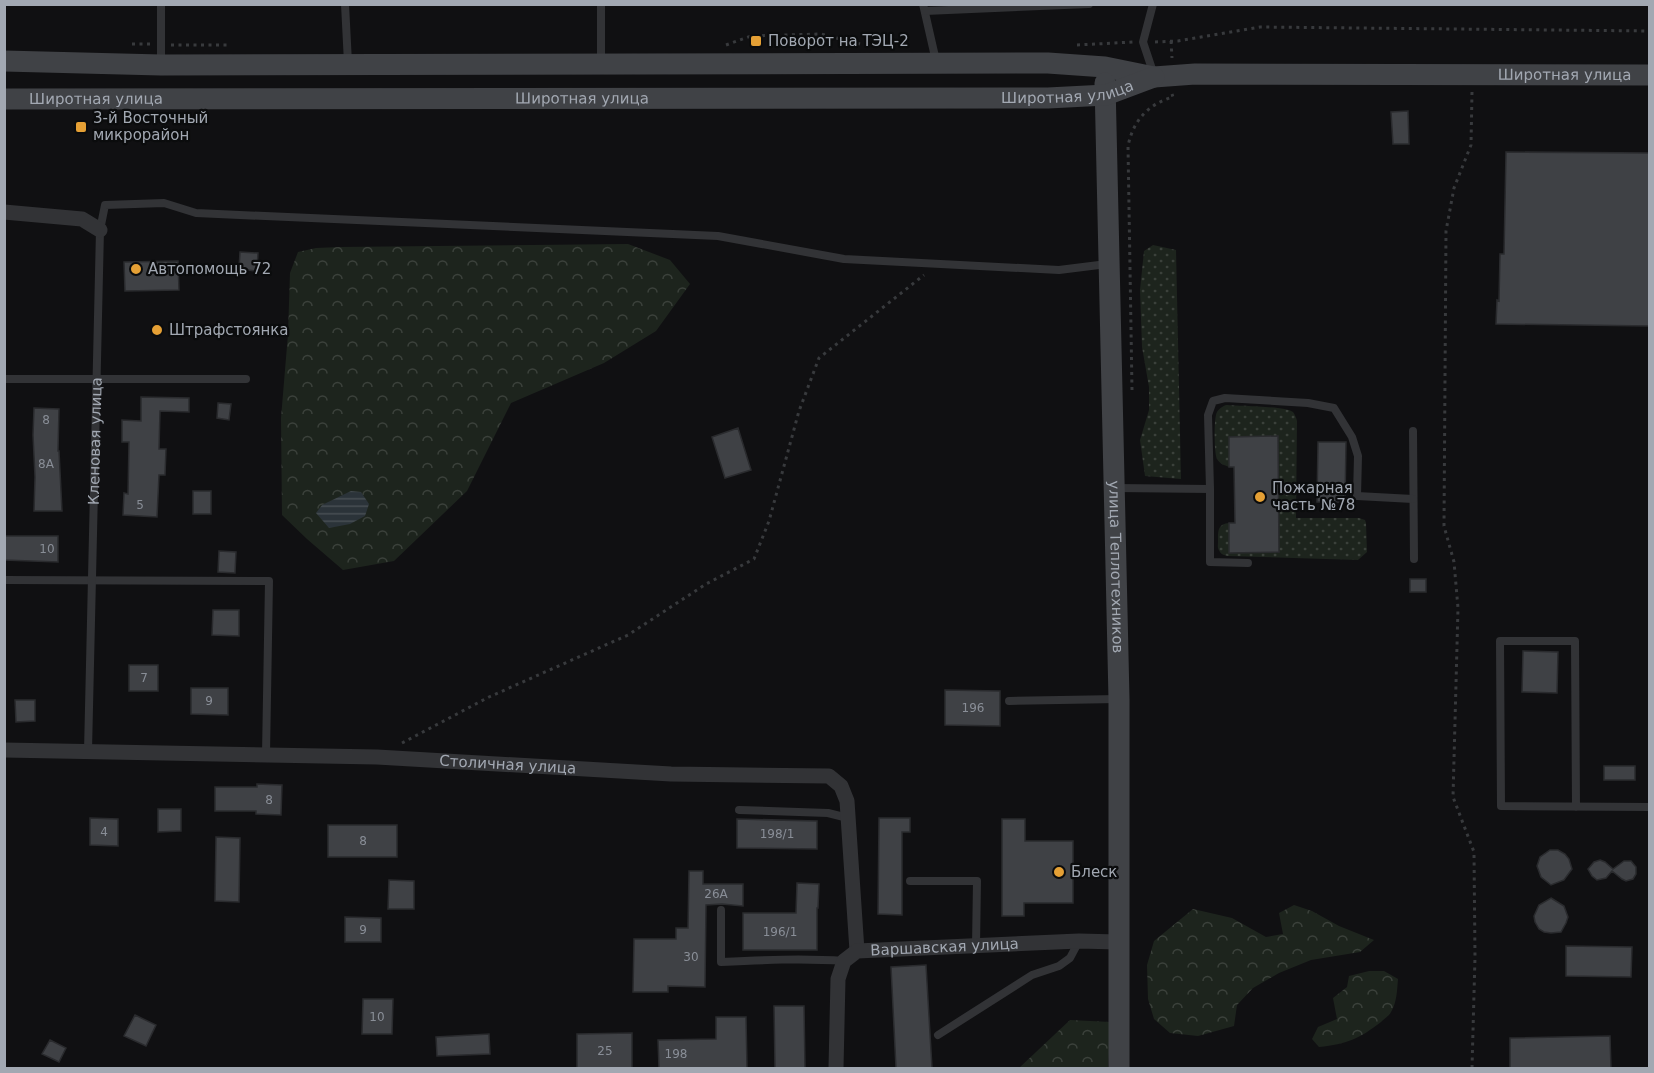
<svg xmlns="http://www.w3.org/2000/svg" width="1654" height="1073" viewBox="0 0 1654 1073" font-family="'DejaVu Sans',sans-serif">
  <defs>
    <pattern id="grass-dots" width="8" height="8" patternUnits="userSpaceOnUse" patternTransform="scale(1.5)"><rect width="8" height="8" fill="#1d241d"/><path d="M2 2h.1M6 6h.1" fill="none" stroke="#3b413b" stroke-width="1.8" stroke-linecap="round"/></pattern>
    <pattern id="forest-crowns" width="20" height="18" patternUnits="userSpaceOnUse" patternTransform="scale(1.5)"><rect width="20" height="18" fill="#1d241d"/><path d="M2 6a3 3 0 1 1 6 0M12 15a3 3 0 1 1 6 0" fill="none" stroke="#3b413b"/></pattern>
    <pattern id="water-rules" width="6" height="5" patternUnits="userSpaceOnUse" patternTransform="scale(1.5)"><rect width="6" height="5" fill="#2b3339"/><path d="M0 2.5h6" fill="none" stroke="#474e53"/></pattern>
  </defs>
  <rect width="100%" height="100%" fill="#101012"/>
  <!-- grass -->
  <path fill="url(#grass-dots)" d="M1153,245L1176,250L1181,479L1145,476L1140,440L1149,410V387L1142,347L1140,290L1144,251Z
    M1226,405C1238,406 1285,406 1293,412C1295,415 1296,417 1297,421L1296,518H1359L1365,520L1366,523L1367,552L1358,560L1228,556C1224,555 1222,555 1220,552C1217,548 1218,546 1218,542C1218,532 1217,524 1229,523V553L1279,552L1278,436L1229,437V467C1224,465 1220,464 1217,459C1214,453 1214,423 1216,415C1217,410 1221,407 1226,405Z"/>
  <!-- forest -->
  <path fill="url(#forest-crowns)" d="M628,244L670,260L690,284L656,331L604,363L511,403L467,491L394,561L343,570L307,539L282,515L281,418L288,334L290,273L298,252L316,248L340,247Z
    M1294,905L1312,911L1339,926L1374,940L1360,952L1311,960L1279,973L1253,988L1237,1005L1234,1026L1198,1036L1170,1033L1154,1019L1148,999L1147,965L1154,941L1193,909L1232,918L1266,937L1283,934L1279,913Z
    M1369,971H1384L1398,979C1397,990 1397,1002 1391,1012C1389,1016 1384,1019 1381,1022C1359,1039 1347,1044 1319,1047L1312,1039L1318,1027L1337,1019L1333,998L1347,987L1349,976Z
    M1070,1020L1111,1022L1108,1068H1019Z"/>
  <!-- water -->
  <path fill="url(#water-rules)" d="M351,491L361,492L369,504L365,516L350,524L329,528L316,513L322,505Z"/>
  <!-- building -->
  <path fill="#3f4145" stroke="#2a2b2e" stroke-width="1.5" d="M1408,111L1409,144H1393L1391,112Z
    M1506,152L1650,153V326L1496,324L1497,300L1499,301L1500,254H1504Z
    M240,252L258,253L257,271L239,269Z
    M178,261L179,290L125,291L124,262Z
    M141,397L189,398V412L160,411L159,449H166L165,475H159L157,517L123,515L124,493L128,494L129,442H122V420L141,421Z
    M218,403L231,404L229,420L217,418Z
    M34,408L59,409L58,451H59L62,511H34L35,477L33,435Z
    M738,428L751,470L725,478L712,437Z
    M1278,436L1279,552L1229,553V523H1235L1234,467H1229V437Z
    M1318,442H1346L1345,502H1317Z
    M193,491H211V514H193Z
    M4,536H58V562L4,560Z
    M219,551L236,552L235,573L218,572Z
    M1410,579H1426V592H1410Z
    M213,610H239V636L212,635Z
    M1523,651L1558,652L1557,693L1522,692Z
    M129,665H158V691H129Z
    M191,688H228V715L191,714Z
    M945,690L1000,691V726L945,725Z
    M15,700H35V721L16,722Z
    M1604,766H1635V780H1604Z
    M257,784L282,785L281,815L256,814V811H215V787H257Z
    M158,809H181V831L158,832Z
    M90,818L118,819V846L90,845Z
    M879,818H910V832H902V915L878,914Z
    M737,819L817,821V849L737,848Z
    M1002,819H1025V841H1073V903H1024V916H1002Z
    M328,825H397V857H328Z
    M216,837L240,838L239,902L215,901Z
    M1550,850H1558L1565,854L1569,859L1572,869L1564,880L1551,885L1541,877L1537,866L1540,857Z
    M1600,860L1605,862L1613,869L1624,861H1631L1636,867V874L1633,879L1626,881L1622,879L1612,871L1606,878L1597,880L1592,876L1588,869L1594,862Z
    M689,871H703V884H743V906L722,904L706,905L705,987L668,986V992H633L634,939H676V928H688Z
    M389,880L414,881V909H388Z
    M797,883L819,884L818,908H817V950H743V913H796Z
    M1551,898L1564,906L1568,917L1566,923L1561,932L1551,933L1544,932L1539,929L1535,922L1534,916L1539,905Z
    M345,917L381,918V942H345Z
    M1566,946L1632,947L1631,977L1566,976Z
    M926,965L932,1068H896L891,967Z
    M363,999H393L392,1034H362Z
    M774,1006H804L805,1068H775Z
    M135,1015L156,1025L146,1046L124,1036Z
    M716,1017H746L747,1068H659L658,1040L716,1039Z
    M632,1033V1068H577V1034Z
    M489,1034L490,1054L437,1056L436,1037Z
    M1610,1036L1611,1068H1510V1038Z
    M50,1040L66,1048L59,1062L42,1054Z"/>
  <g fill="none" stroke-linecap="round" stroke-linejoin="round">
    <!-- path -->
    <path stroke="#383a3d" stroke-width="3" stroke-dasharray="3 4.5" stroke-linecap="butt" d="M1171,41L1172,58
      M1155,42L1178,41L1260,27L1650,31
      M132,44H152
      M171,45H227
      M726,45L751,36L821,34L860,44
      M1077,45L1133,42
      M1472,92L1471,145L1454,188L1446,231L1444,526L1454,562L1458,608L1453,797L1474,852L1475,957L1472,1068
      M1132,390L1128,146C1133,121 1148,104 1173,97L1172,94
      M402,743L489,697L628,635L706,584L754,559L769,521L799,411L819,358L924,275"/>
    <!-- lane -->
    <g stroke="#323336" stroke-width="8">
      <path d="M345,4L348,63"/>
      <path d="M601,4V63"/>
      <path d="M923,4L936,61"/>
      <path d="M1153,4L1143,42L1154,75"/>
      <path d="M925,11L1089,4"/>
      <path d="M161,63V4"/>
      <path d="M4,379H246"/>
      <path d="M1413,431L1414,559"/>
      <path d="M1116,488L1210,489"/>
      <path d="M1248,563L1210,562V489L1208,415L1213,401L1225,398L1308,403L1334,408L1352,437L1358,456L1357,496L1413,499"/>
      <path d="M4,580L269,581L266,754"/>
      <path d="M1009,701L1118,699"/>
      <path id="s1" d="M88,751L100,230L105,205L164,203L196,213L718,236L844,259L1059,270L1107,264"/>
      <path d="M1576,807L1575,641H1500L1501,806L1650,807"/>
      <path d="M739,810L828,813L848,818"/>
      <path d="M910,881H977L976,946"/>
      <path d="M721,910V962C762,960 803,958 844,961"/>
      <path d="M938,1035L1032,975L1059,966L1070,958L1079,941"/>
    </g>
    <!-- street -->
    <g stroke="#323336" stroke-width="15">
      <path d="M4,212L82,219L100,230"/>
      <path id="s2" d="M4,750L377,757L671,774L829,776L841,786L847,801L857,951"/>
      <path id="s3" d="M836,1068L838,979L844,961L857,951L1079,941L1118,942"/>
    </g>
    <!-- secondary -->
    <g stroke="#404246" stroke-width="21">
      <path id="s4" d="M4,61L161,65L1048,63L1105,67L1154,77L1195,74L1650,75"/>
      <path id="s5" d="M1105,83L1119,699V1068"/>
      <path id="s6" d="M4,99L1048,98L1106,95L1154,77"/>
    </g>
  </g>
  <!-- markers -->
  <g fill="#e5a035" stroke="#0b0c0d" stroke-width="2">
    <rect x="750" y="35" width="12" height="12" rx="3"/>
    <rect x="75" y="121" width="12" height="12" rx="3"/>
    <circle cx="136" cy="269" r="6"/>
    <circle cx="157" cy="330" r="6"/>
    <circle cx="1260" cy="497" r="6"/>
    <circle cx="1059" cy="872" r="6"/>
  </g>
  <g text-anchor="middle" stroke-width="4.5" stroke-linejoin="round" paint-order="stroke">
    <!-- number labels -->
    <g font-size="12" fill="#898e97">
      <text x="46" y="424">8</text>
      <text x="46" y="468">8А</text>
      <text x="140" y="509">5</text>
      <text x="47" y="553">10</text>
      <text x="144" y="682">7</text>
      <text x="209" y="705">9</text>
      <text x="973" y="712">196</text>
      <text x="269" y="804">8</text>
      <text x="104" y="836">4</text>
      <text x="777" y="838">198/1</text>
      <text x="363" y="845">8</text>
      <text x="716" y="898">26А</text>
      <text x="363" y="934">9</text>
      <text x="780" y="936">196/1</text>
      <text x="691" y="961">30</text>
      <text x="377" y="1021">10</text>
      <text x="605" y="1055">25</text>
      <text x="676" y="1058">198</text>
    </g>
    <!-- poi labels -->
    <g font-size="15" fill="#a2a8b2" stroke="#0b0c0d" text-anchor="start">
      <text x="768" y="46">Поворот на ТЭЦ-2</text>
      <text x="93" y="123">3-й Восточный<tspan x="93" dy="17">микрорайон</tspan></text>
      <text x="148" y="274">Автопомощь 72</text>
      <text x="169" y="335">Штрафстоянка</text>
      <text x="1272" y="493">Пожарная<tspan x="1272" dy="17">часть №78</tspan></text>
      <text x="1071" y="877">Блеск</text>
    </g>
    <!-- street labels -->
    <g font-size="15" fill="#a2a8b2" stroke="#0b0c0d">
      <text dy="5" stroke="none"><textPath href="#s4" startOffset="1562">Широтная улица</textPath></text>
      <text dy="5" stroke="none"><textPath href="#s6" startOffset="1064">Широтная улица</textPath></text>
      <text dy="5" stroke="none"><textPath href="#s6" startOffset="578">Широтная улица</textPath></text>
      <text dy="5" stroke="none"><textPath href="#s6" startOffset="92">Широтная улица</textPath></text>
      <text dy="5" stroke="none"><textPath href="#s1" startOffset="310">Кленовая улица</textPath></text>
      <text dy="5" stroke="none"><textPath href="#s5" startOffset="484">улица Теплотехников</textPath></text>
      <text dy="5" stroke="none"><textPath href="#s2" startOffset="504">Столичная улица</textPath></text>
      <text dy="5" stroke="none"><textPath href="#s3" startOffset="212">Варшавская улица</textPath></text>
    </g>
  </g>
  <!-- border -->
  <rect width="1654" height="1073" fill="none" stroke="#a2a8b2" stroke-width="12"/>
</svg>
